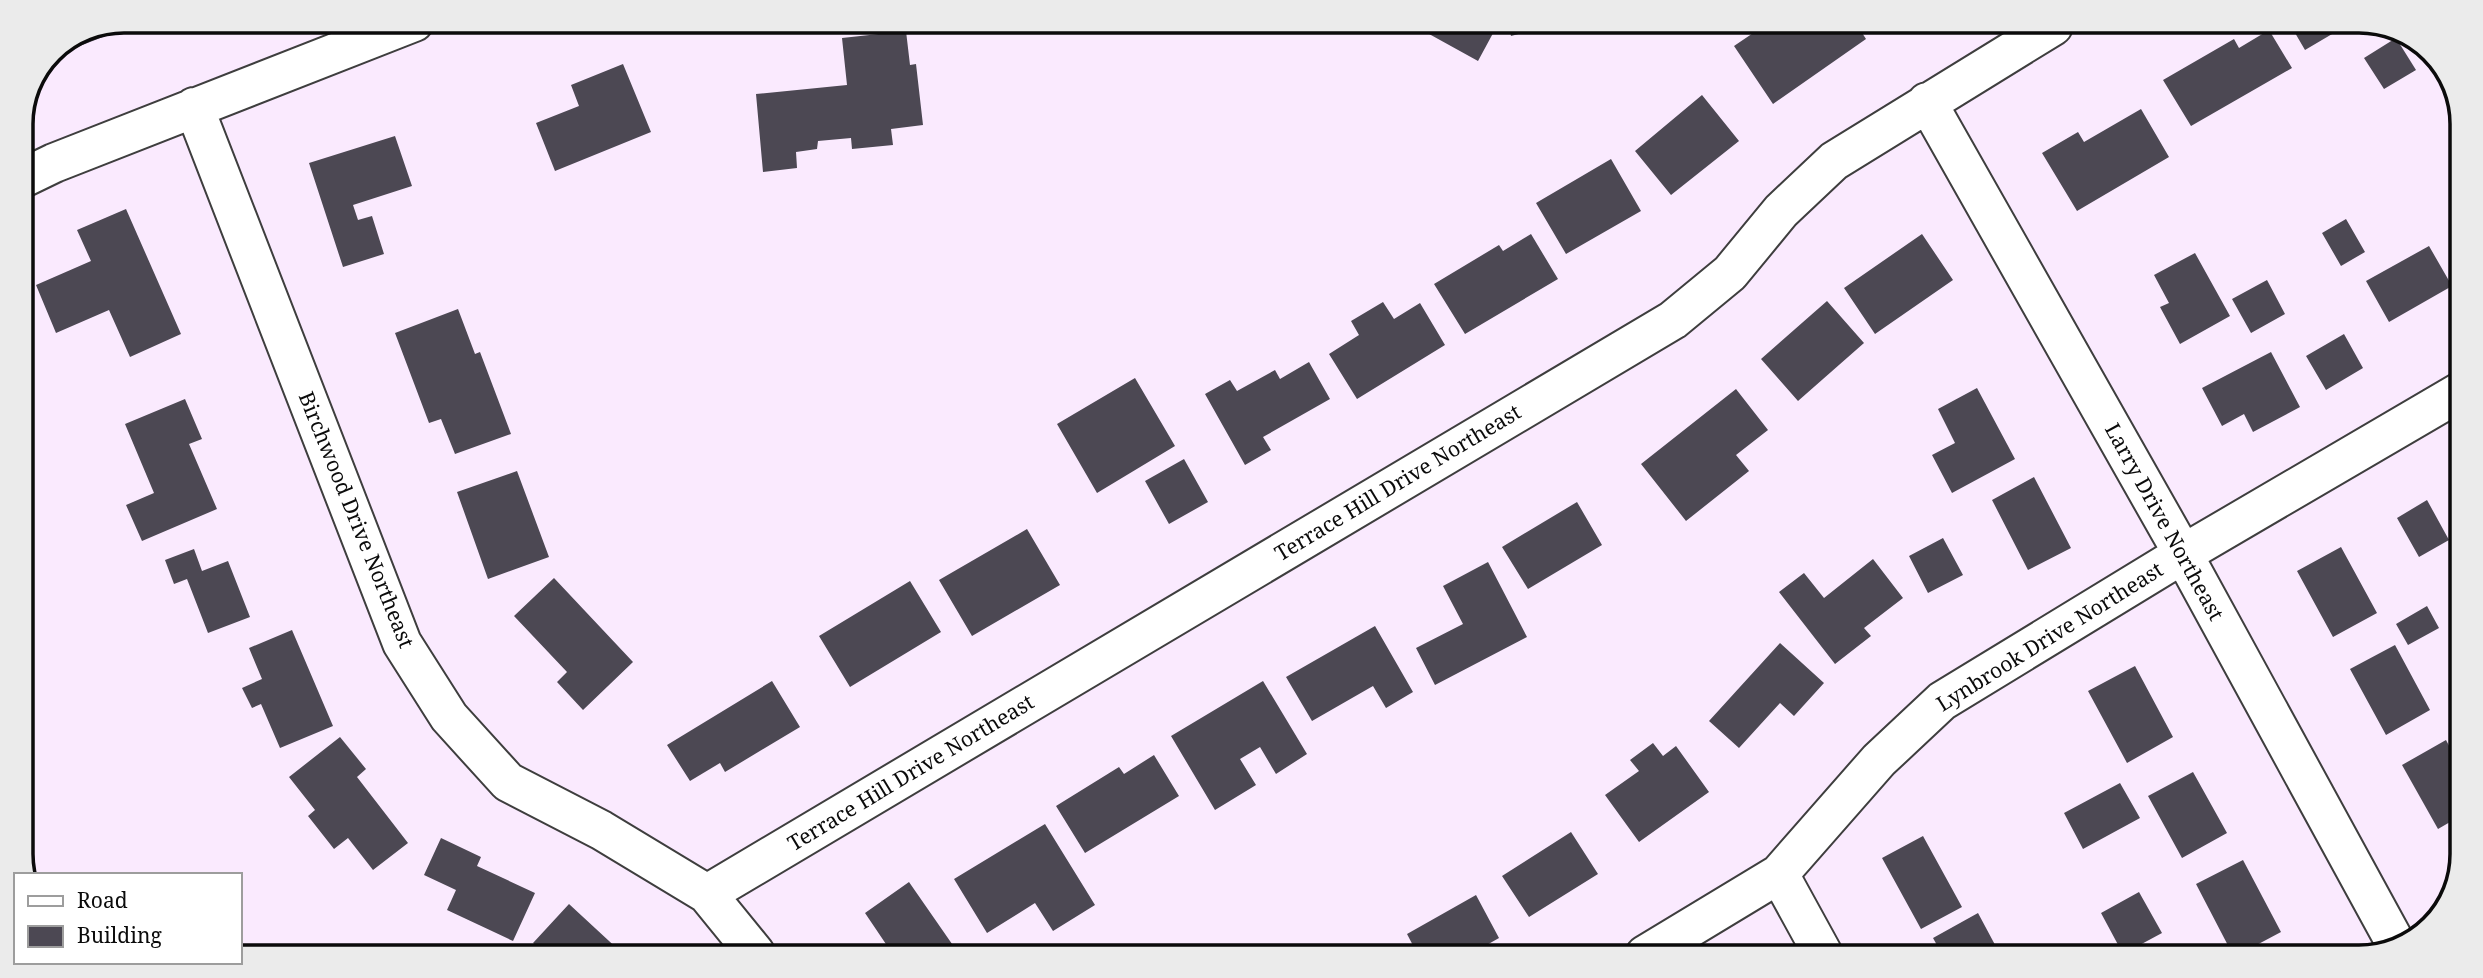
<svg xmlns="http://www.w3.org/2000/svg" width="2483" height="978" viewBox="0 0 2483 978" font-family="'Noto Serif',serif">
  <rect width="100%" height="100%" fill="#faeafe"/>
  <!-- building -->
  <path fill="#4c4853" d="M124,21H144L72,49L70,43Z
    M1411,24H1498L1478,61Z
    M1508,24L1553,25L1511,36Z
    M1765,25H1857L1866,39L1773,104L1734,46Z
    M2291,26H2328L2344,27L2305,50Z
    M2269,30L2292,68L2191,126L2163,80L2234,39L2239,48Z
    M906,31L910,65L916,64L923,125L891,129L893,145L852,149L851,138L818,141L817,149L796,152L797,168L763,172L756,94L847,85L842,38Z
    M2396,38L2416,70L2384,89L2364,58Z
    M623,64L651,132L555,171L536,123L579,106L571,85Z
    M1702,95L1739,141L1671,195L1635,151Z
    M2141,109L2169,157L2077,211L2042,153L2078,132L2084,142Z
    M395,136L412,186L353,205L358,220L372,216L384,254L343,267L309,163Z
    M1611,159L1641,211L1566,254L1536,203Z
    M126,209L181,334L130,357L109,310L56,333L36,285L91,261L77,230Z
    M2346,219L2365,252L2341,266L2322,233Z
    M1531,234L1558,279L1465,334L1434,284L1499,245L1503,251Z
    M1922,234L1953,280L1875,334L1844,288Z
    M2429,246L2452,286L2389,322L2366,281Z
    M2195,253L2230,316L2180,344L2160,307L2169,303L2154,275Z
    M2267,280L2285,314L2251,333L2232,299Z
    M1827,301L1864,343L1798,401L1761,359Z
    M1383,302L1394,319L1420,303L1445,345L1357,399L1329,354L1359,335L1351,321Z
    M458,309L475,354L480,352L511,434L455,454L441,419L429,423L395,333Z
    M2344,334L2363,368L2326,390L2306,356Z
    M2271,352L2300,407L2253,432L2244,414L2222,426L2202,388Z
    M1309,362L1330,399L1263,437L1271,450L1245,465L1205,394L1230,380L1237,391L1275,370L1280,379Z
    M1135,378L1175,446L1097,493L1057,424Z
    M1977,388L2015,459L1952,493L1932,455L1955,443L1938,409Z
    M1736,389L1768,430L1736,455L1749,471L1686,521L1641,464Z
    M185,399L202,439L189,444L217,509L142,541L126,505L154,493L125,424Z
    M1184,459L1208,502L1169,524L1145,481Z
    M517,471L549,557L488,579L457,492Z
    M2034,477L2071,548L2028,570L1992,500Z
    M2427,500L2449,540L2419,557L2397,518Z
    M1577,502L1602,545L1528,589L1502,547Z
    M1027,529L1060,585L972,636L939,580Z
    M1943,538L1963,575L1928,593L1909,556Z
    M2341,547L2377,613L2333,637L2297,571Z
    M194,549L202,571L228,561L250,617L208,633L187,579L174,584L165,560Z
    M1873,559L1903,598L1864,628L1871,636L1835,664L1779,592L1804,573L1824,598Z
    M1488,562L1527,637L1435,685L1416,648L1463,624L1443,586Z
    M554,578L633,662L583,710L557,682L567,672L514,616Z
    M910,581L941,632L850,687L819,636Z
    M2427,606L2439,628L2408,645L2396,624Z
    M1375,626L1413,692L1386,708L1373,686L1312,721L1286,677Z
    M292,630L333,726L280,748L261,704L252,708L242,688L262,679L249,648Z
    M1780,643L1824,683L1794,716L1780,703L1739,748L1709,721Z
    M2395,645L2430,710L2386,735L2350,669Z
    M2135,666L2173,737L2127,763L2088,691Z
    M772,681L800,727L725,772L720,763L690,781L667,745Z
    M1263,681L1307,754L1276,774L1260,747L1240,759L1256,785L1215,810L1171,736Z
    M340,737L366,769L357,777L408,843L373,870L348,838L334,849L308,816L315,810L289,777Z
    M2446,740L2457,761V818L2438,829L2402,765Z
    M1653,743L1663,756L1676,746L1709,792L1639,842L1605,795L1639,771L1630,760Z
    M1154,755L1179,796L1085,853L1056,806L1119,767L1124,774Z
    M2193,772L2227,833L2182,858L2148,796Z
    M2120,783L2140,818L2083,849L2064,813Z
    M1045,824L1095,905L1053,931L1035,903L987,933L954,879Z
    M1571,832L1598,874L1529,917L1502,876Z
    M1923,836L1962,907L1921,929L1882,858Z
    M441,838L481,857L477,866L535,893L513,941L447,910L456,890L424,875Z
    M2243,860L2281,932L2234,957L2196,884Z
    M909,882L959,954L892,953L865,913Z
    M2139,892L2162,933L2123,954L2101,913Z
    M1476,895L1499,938L1469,955H1418L1407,934Z
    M569,904L622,953L543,952L533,943Z
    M1978,913L2001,956H1943L1933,938Z"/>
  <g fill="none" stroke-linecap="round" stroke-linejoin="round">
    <!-- minor casing -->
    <g stroke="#3e3e3e" stroke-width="42">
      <path id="minor" d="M1927,102L2183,554L2396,944
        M194,107L402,643L449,717L508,782L601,830L707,894L755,953
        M21,179L54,163L414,22
        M1779,874L1824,956
        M707,894L1673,320L1730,273L1781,211L1834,161L2053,26
        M1645,955L1779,874L1879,760L1942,701L2183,554L2460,392"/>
    </g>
    <!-- minor -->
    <use href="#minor" stroke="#fff" stroke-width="38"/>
  </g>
  <g text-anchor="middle" stroke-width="7" stroke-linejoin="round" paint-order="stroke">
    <!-- street labels -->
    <g font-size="21" fill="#0b0b0b" stroke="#fff">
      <text transform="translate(1398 483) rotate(-31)" y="7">Terrace Hill Drive Northeast</text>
      <text transform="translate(356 520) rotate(68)" y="7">Birchwood Drive Northeast</text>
      <text transform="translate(2164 522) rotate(61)" y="7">Larry Drive Northeast</text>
      <text transform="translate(2050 637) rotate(-32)" y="7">Lynbrook Drive Northeast</text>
      <text transform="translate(911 773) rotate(-31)" y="7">Terrace Hill Drive Northeast</text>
    </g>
  </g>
  <!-- crop -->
  <path d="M0 0H2483V978H0ZM124 33H2359A91 91 0 0 1 2450 124V854A91 91 0 0 1 2359 945H124A91 91 0 0 1 33 854V124A91 91 0 0 1 124 33Z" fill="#ebebeb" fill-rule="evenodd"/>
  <path fill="none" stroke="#0b0b0b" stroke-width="3.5" d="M124 33H2359A91 91 0 0 1 2450 124V854A91 91 0 0 1 2359 945H124A91 91 0 0 1 33 854V124A91 91 0 0 1 124 33Z"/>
  <!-- legend -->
  <rect x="14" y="873" width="228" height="91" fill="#ffffff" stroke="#9d9d9d" stroke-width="2"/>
  <rect x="28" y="896" width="35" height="10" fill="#ffffff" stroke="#9d9d9d" stroke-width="2"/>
  <text x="77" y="908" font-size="21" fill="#0b0b0b">Road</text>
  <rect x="28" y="926" width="35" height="21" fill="#4c4853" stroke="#9d9d9d" stroke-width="2"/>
  <text x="77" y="943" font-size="21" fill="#0b0b0b">Building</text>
</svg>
